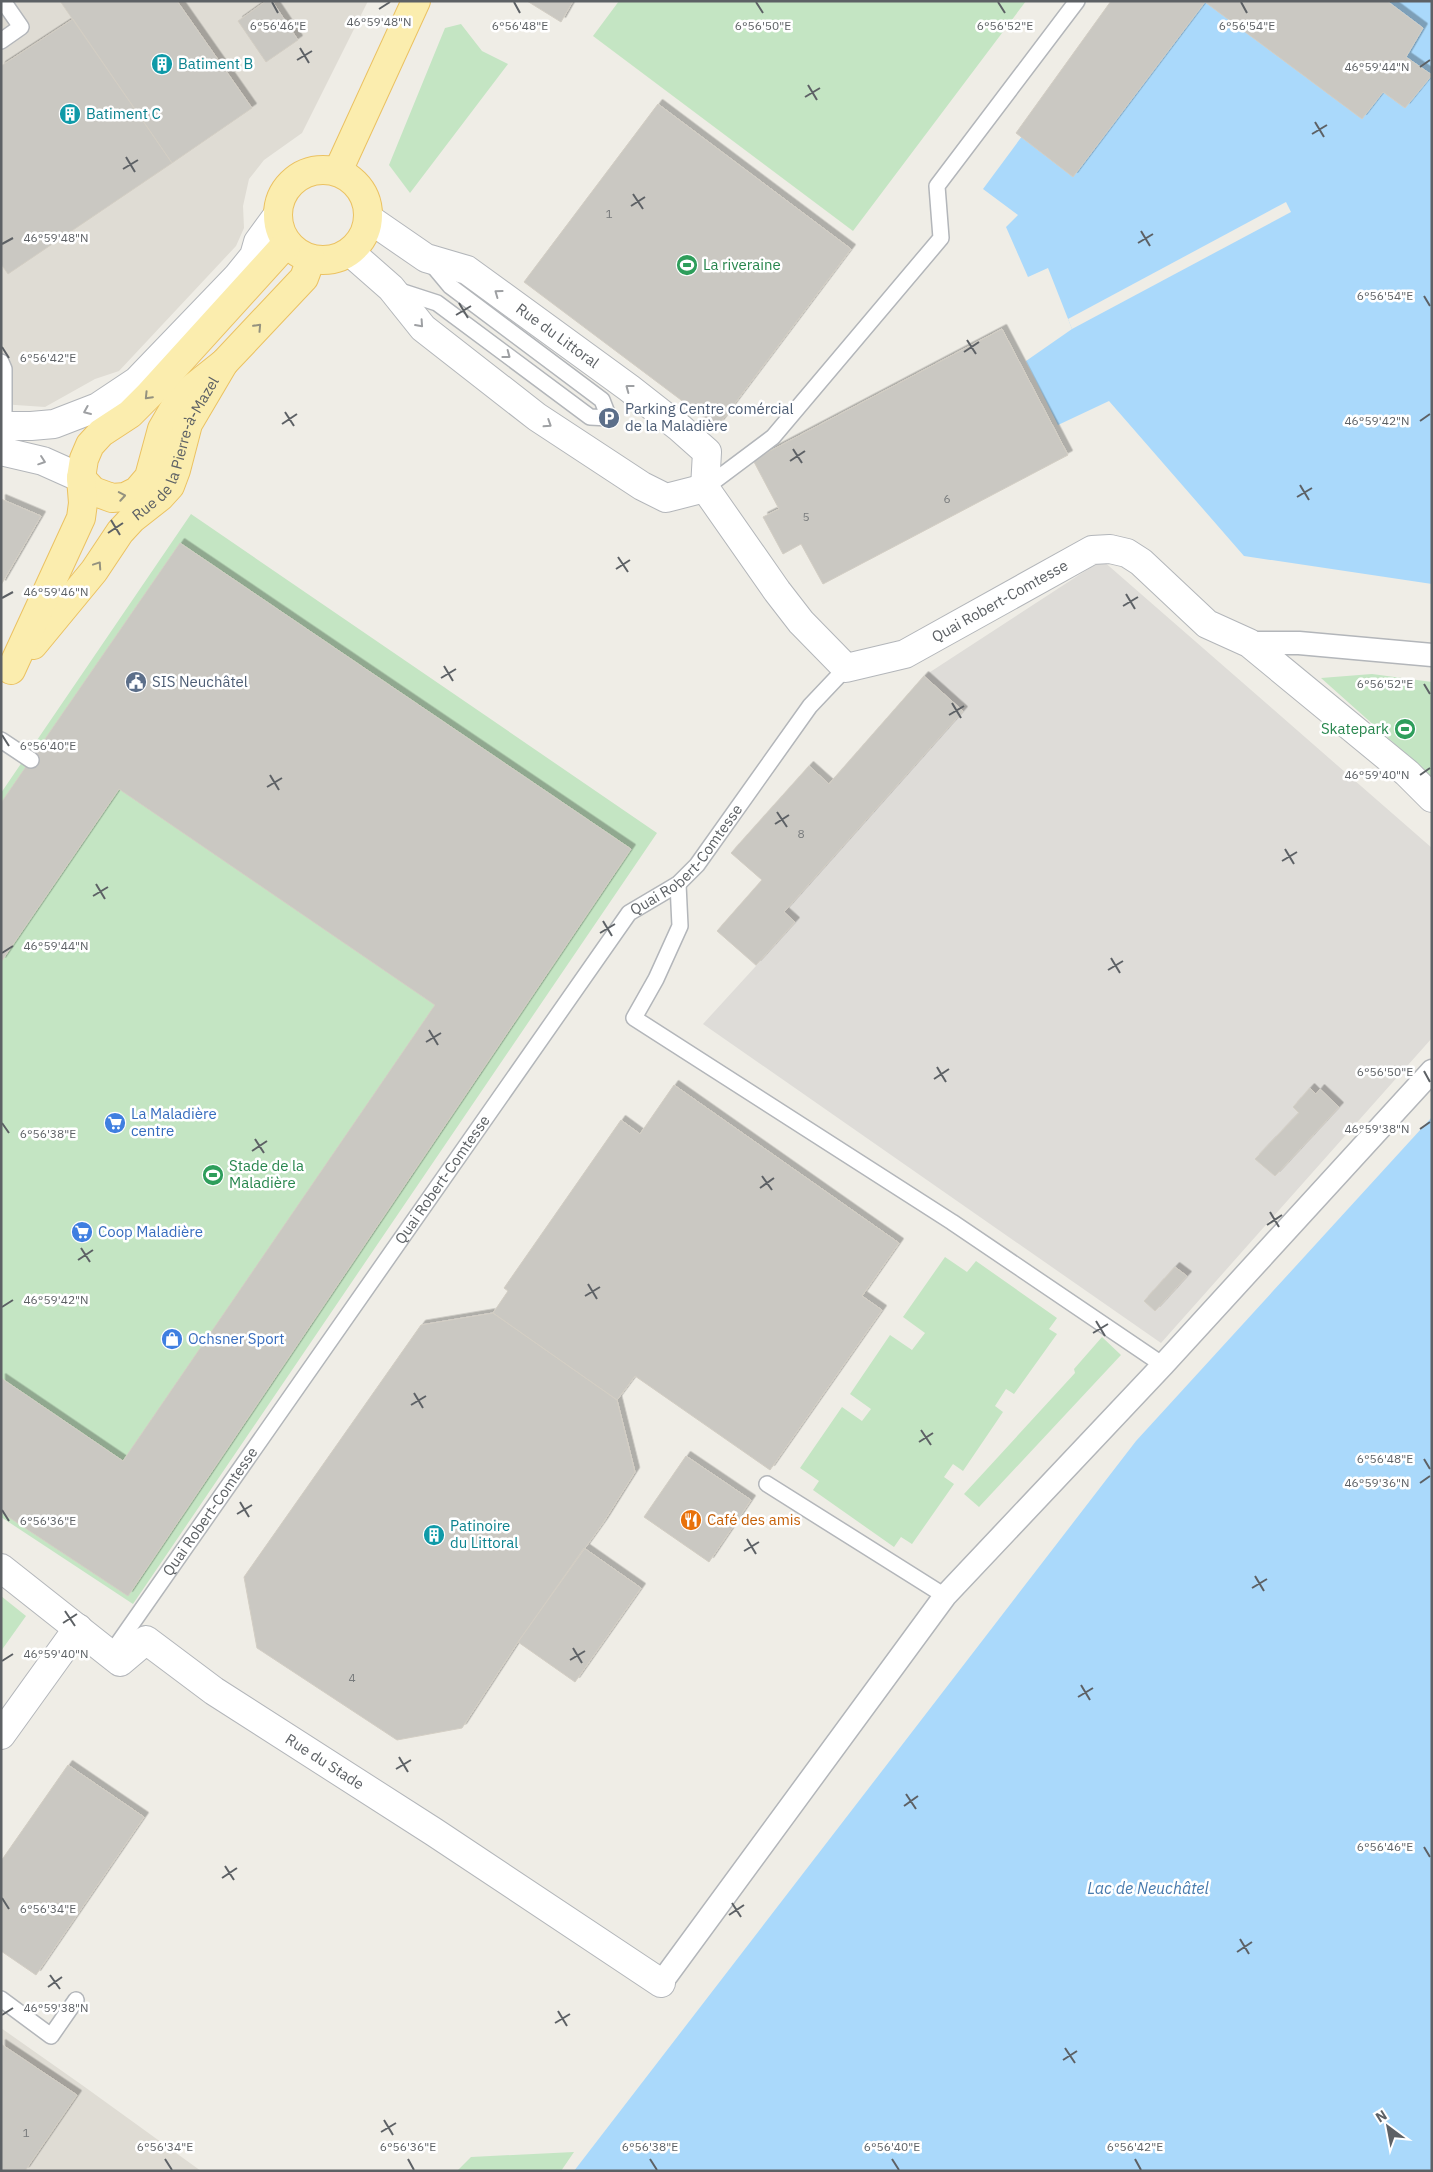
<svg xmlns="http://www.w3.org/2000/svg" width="1433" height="2172" viewBox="0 0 1433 2172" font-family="'IBM Plex Sans',sans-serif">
  <defs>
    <filter id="shadow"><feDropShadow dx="4.5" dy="-4.5" stdDeviation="0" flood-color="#0004"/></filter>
  </defs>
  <rect width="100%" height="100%" fill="#efede6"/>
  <!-- industrial -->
  <path fill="#dedcd8" d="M1102,560L1432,848V1038L1161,1343L703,1024L756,966L717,931L762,880L731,853L809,766L829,784L924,676Z"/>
  <!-- education -->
  <path fill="#dfdcd4" d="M1,1H368L302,133L264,160L249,179L243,206L244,228L236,246L119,371L95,379L45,407L1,404Z
    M1,2028L82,2085L201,2171H1Z"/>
  <!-- green -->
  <path fill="#c4e5c3" d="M619,1H1026L853,231L593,36Z
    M461,24L482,51L508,64L410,193L389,165L445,28Z
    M191,514L657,833L133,1604L1,1517V793Z
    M1372,674L1432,682V777L1321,678Z
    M945,1257L967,1272L976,1261L1057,1318L1049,1329L1057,1334L1014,1394L1006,1389L995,1406L1003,1412L963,1471L953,1464L944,1477L954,1484L912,1544L901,1537L894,1547L813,1490L819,1481L800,1468L842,1407L862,1421L871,1409L850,1394L890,1335L912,1350L925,1333L903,1317Z
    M1102,1337L1121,1355L979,1507L964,1494L1075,1373L1074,1369Z
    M1,1596L26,1616L1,1651Z
    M574,2152L561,2171H457L471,2157Z"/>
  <!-- water -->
  <path fill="#aad9fb" d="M1122,1H1432V584L1244,556L1109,401L1058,425L1026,361L1072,329L1048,268L1028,277L1006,227L1018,215L983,189Z
    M1432,1117V2171H574L1136,1441Z"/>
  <!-- pier -->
  <path fill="#efede6" d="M1286,202L1291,212L1072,329L1068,319Z"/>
  <!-- building -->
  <path fill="#cac8c2" stroke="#d3cec4" filter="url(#shadow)" d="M60,1H177L252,108L172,163Z
    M266,1H272L298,40L266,62L238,21Z
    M527,1H573L561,22Z
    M1111,1H1387L1423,28L1406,57L1432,75L1405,108L1383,92L1362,119L1205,2L1073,177L1016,133Z
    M73,19L172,163L8,274L1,264V66Z
    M658,104L851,249L717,427L524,282Z
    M1002,329L1068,455L823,584L801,544L783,554L763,517L779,509L753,460Z
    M1,499L41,516L1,585Z
    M180,543L631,849L128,1596L1,1512V1378L123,1461L435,1005L119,789L1,962V803Z
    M924,676L963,711L784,912L795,922L756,965L717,931L762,880L731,853L809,766L829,784Z
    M674,1085L899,1243L862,1296L882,1310L770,1470L635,1376L617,1400L493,1313L508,1291L504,1288L621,1120L640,1134Z
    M1310,1088L1316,1094L1320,1089L1339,1107L1275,1176L1255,1159L1299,1113L1293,1107Z
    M1175,1267L1187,1276L1155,1311L1144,1301Z
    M493,1313L617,1400L635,1472L603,1523L518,1642L462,1728L397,1740L257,1648L244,1577L421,1325Z
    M686,1456L751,1500L709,1562L644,1517Z
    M584,1548L641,1588L575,1682L518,1642Z
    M68,1765L144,1817L36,1975L1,1951V1861Z
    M1,2044L77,2095L25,2171H1Z"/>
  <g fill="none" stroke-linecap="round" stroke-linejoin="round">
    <!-- service casing -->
    <g stroke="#b3b6ba" stroke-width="18">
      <g id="service">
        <path d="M1,41L21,27L3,1"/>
        <path d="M397,290L437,303L590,417L609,418L602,400L450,286L430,262"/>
        <path d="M1,362L4,369V426"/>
        <path d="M705,488L773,437L941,238L937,186L1077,1"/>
        <path d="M1,740L31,760"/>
        <path d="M678,884L680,926L656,979L634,1018L952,1222L1163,1365"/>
        <path d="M767,1484L945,1596"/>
        <path id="s1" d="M110,1655L629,913L678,884L697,865L810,706L846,668"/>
        <path d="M1,1999L51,2036L76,2000"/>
      </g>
    </g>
    <!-- pedestrian casing -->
    <g stroke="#b3b6ba" stroke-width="25">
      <path id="pedestrian" d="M1249,643H1299L1432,655
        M661,1983L945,1596L1163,1365L1432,1071"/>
    </g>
    <!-- minor casing -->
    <g stroke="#b3b6ba" stroke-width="30">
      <g id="minor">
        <path id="s2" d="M368,218L426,258L467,270L629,388L680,428L707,452L705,488L777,591L801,622L846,668L905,654L1092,550L1110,549L1127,553L1141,562L1207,624L1249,643L1407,773L1432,798"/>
        <path d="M350,252L391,288L423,328L537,417L642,486L666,498L705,488"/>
        <path id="s3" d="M1,1568L120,1662L146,1640L214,1691L434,1832L661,1983"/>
        <path d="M1,1735L78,1628"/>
      </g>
    </g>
    <!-- tertiary casing -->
    <g stroke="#b3b6ba" stroke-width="30">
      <path id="tertiary" d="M1,426H31L54,424L98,407L137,381L237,277L254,256L258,242L277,216
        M1,451L43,461L81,478"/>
    </g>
    <!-- primary casing -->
    <g stroke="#ebc262" stroke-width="30">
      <g id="primary">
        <circle cx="323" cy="215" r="45"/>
        <path d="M338,171L416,1"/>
        <path d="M81,478L93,491L112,498L125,497L137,491L149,477L162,429L180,398L224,363L304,278L311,259"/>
        <path id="s4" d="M33,645L94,571L120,532L132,519L160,497L170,486L176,470L188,424L224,363"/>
        <path d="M11,670L81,518L83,503L81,478L84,459L90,445L101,433L130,414L149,395L287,243"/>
      </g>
    </g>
    <!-- service -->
    <use href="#service" stroke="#fff" stroke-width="15"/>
    <!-- pedestrian -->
    <use href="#pedestrian" stroke="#fff" stroke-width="22"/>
    <!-- minor -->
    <use href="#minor" stroke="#fff" stroke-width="28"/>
    <!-- tertiary -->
    <use href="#tertiary" stroke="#fff" stroke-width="28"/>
    <!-- primary -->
    <use href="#primary" stroke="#fbedae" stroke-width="28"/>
  </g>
  <!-- one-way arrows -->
  <defs><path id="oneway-chevron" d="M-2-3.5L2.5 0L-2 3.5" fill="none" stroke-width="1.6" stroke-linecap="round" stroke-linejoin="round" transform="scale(1.25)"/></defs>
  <g stroke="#9ea0a3">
    <use href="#oneway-chevron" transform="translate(498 293) rotate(-144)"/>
    <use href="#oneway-chevron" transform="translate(420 324) rotate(48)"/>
    <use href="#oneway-chevron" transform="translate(507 355) rotate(37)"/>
    <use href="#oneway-chevron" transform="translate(629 388) rotate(-143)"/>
    <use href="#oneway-chevron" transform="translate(87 411) rotate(157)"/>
    <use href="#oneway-chevron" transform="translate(548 424) rotate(33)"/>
    <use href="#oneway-chevron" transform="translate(42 461) rotate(19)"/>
  </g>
  <g stroke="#94927f">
    <use href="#oneway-chevron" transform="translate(258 327) rotate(-47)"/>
    <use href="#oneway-chevron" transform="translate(148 396) rotate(134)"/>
    <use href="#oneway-chevron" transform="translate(122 496) rotate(-10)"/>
    <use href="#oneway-chevron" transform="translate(98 565) rotate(-56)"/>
  </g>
  <!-- ticks -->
  <path fill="none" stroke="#5d6165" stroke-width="2" d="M272,2L278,13M514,2L520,13M756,2L763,13M998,2L1005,13M1241,2L1247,13M379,9L390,2M300,48L309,63M297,60L312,51M1420,67L1430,60M808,85L817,100M805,97L820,88M1315,122L1324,137M1312,134L1327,125M126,157L135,172M123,169L138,160M633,194L643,209M631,206L645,197M1141,231L1150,246M1138,243L1153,234M2,244L13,238M1424,296L1430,306M459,303L468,318M456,315L471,306M967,340L976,354M2,347L9,358M964,352L979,342M285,412L294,426M1420,421L1430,414M282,424L297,414M793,449L802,463M790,461L805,451M1300,485L1309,500M1297,497L1312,488M111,520L120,535M108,533L123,523M618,557L628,572M616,569L630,560M1126,594L1135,609M2,598L13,592M1123,606L1138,597M444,666L453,681M441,678L456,669M1424,684L1430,694M952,703L961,718M949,715L964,706M2,735L9,746M270,775L279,790M1420,775L1430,768M267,787L282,778M777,812L787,827M775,824L789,815M1285,849L1294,864M1282,861L1297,852M96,884L105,899M93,896L108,887M603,921L612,936M600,933L615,924M2,953L13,946M1111,958L1120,973M1108,970L1123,961M429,1030L438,1045M426,1042L441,1033M937,1067L946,1082M1424,1071L1430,1082M934,1079L949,1069M2,1123L9,1133M1420,1129L1430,1122M255,1139L264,1153M252,1151L267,1141M762,1176L772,1190M760,1188L774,1178M1270,1212L1279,1227M1267,1225L1282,1215M81,1248L90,1262M78,1260L93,1250M588,1284L597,1299M585,1296L600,1287M2,1307L13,1300M1096,1321L1105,1336M1093,1333L1108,1324M414,1393L423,1408M411,1405L426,1396M921,1430L931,1445M919,1442L933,1433M1424,1459L1430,1469M1420,1483L1430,1476M240,1502L249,1517M2,1510L9,1521M237,1514L252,1505M747,1539L756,1554M744,1551L759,1542M1255,1576L1264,1591M1252,1588L1267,1579M65,1611L75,1626M63,1623L77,1614M573,1648L582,1663M570,1660L585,1651M2,1661L13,1654M1081,1685L1090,1700M1078,1697L1093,1688M399,1757L408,1772M396,1769L411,1760M906,1794L916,1809M904,1806L918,1796M1424,1847L1430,1857M225,1866L234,1880M222,1878L237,1868M2,1898L9,1909M732,1903L741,1917M729,1915L744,1905M1240,1939L1249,1954M1237,1952L1252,1942M50,1975L60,1989M48,1987L62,1977M558,2011L567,2026M2,2015L13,2008M555,2023L570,2014M1065,2048L1075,2063M1063,2060L1077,2051M384,2120L393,2135M381,2132L396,2123M165,2159L172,2170M408,2159L414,2170M650,2159L657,2170M892,2159L899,2170M1135,2159L1141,2170"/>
  <!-- icons -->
  <defs>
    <g id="building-disc" transform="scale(1.125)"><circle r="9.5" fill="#0f9aa8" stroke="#fff"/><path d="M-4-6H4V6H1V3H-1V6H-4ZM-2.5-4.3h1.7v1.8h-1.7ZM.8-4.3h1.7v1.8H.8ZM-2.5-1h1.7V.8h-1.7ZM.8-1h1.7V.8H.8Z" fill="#fff"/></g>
    <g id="stadium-disc" transform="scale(1.125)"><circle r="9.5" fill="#2e9e5b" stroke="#fff"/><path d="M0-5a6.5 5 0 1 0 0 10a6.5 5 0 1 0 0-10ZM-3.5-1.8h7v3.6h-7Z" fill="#fff"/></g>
    <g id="parking-disc" transform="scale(1.125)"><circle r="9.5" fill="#5c6f8a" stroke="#fff"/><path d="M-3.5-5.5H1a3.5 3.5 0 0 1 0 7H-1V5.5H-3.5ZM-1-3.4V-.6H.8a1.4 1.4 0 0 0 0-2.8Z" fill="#fff"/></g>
    <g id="civic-disc" transform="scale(1.125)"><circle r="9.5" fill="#5c6f8a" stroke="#fff"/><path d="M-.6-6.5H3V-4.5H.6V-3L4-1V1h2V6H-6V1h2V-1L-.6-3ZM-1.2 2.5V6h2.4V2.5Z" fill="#fff"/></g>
    <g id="supermarket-disc" transform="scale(1.125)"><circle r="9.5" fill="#3f7fe0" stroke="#fff"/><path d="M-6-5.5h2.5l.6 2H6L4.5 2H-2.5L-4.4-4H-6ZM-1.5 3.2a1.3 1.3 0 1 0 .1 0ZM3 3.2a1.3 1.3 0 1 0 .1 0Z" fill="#fff"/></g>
    <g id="shop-disc" transform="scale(1.125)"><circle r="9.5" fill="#3f7fe0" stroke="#fff"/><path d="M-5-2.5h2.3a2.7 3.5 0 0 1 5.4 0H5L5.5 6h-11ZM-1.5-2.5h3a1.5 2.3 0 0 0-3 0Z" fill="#fff"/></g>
    <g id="restaurant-disc" transform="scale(1.125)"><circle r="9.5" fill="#e8710a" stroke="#fff"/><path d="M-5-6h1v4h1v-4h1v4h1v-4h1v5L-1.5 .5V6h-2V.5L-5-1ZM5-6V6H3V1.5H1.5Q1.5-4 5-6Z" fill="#fff"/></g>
  </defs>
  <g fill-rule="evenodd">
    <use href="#building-disc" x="162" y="64"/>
    <use href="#building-disc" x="70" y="114"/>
    <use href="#stadium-disc" x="687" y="265"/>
    <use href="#parking-disc" x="609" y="418"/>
    <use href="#civic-disc" x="136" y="682"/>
    <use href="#stadium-disc" x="1405" y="729"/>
    <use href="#supermarket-disc" x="115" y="1123"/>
    <use href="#stadium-disc" x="213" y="1175"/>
    <use href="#supermarket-disc" x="82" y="1232"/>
    <use href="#shop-disc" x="172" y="1339"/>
    <use href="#restaurant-disc" x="691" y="1520"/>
    <use href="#building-disc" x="434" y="1535"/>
  </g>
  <g text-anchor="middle" stroke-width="5" stroke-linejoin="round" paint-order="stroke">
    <!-- number labels -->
    <g font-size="12" fill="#787b7c">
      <text x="609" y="218">1</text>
      <text x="947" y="503">6</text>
      <text x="806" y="521">5</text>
      <text x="801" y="838">8</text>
      <text x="352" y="1682">4</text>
      <text x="26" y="2137">1</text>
    </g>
    <!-- culture labels -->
    <g font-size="15" fill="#0d838f" stroke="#fff" text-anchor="start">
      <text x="178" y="69">Batiment B</text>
      <text x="86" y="119">Batiment C</text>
      <text x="450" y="1531">Patinoire<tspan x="450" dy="17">du Littoral</tspan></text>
    </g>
    <!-- leisure labels -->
    <g font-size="15" fill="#27864d" stroke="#fff" text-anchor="start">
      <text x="703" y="270">La riveraine</text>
      <text x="1389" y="734" text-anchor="end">Skatepark</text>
      <text x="229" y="1171">Stade de la<tspan x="229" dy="17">Maladière</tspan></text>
    </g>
    <!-- street labels -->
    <g font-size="15" fill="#5d6165" stroke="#fff">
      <text dy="5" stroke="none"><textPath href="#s2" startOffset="225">Rue du Littoral</textPath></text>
      <text dy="5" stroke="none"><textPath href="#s4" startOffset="246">Rue de la Pierre-à-Mazel</textPath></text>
      <text dy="5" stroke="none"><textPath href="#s2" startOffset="849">Quai Robert-Comtesse</textPath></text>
      <text dy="5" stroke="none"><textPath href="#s1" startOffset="985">Quai Robert-Comtesse</textPath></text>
      <text dy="5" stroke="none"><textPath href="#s1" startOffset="580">Quai Robert-Comtesse</textPath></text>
      <text dy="5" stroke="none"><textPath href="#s1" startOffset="175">Quai Robert-Comtesse</textPath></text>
      <text dy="5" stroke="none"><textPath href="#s3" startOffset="402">Rue du Stade</textPath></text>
    </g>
    <!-- service labels -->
    <g font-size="15" fill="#4e5e75" stroke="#fff" text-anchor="start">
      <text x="625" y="414">Parking Centre comércial<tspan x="625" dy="17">de la Maladière</tspan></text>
      <text x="152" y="687">SIS Neuchâtel</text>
    </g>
    <!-- shop labels -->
    <g font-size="15" fill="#366cbe" stroke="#fff" text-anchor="start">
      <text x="131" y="1119">La Maladière<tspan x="131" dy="17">centre</tspan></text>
      <text x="98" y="1237">Coop Maladière</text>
      <text x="188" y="1344">Ochsner Sport</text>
    </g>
    <!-- food labels -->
    <g font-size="15" fill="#c56008" stroke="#fff" text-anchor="start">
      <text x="707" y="1525">Café des amis</text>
    </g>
    <!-- water labels -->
    <g font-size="16" font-style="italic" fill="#467aae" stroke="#fff">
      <text x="1148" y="1894">Lac de Neuchâtel</text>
    </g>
  </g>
  <g font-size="12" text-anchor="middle" fill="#5d6165" stroke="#fff" stroke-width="5" stroke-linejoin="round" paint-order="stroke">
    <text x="379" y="26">46°59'48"N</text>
    <text x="278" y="30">6°56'46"E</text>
    <text x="520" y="30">6°56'48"E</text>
    <text x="763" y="30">6°56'50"E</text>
    <text x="1005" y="30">6°56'52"E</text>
    <text x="1247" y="30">6°56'54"E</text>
    <text x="1377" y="71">46°59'44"N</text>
    <text x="56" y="242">46°59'48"N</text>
    <text x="1385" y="300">6°56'54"E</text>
    <text x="48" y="362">6°56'42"E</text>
    <text x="1377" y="425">46°59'42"N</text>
    <text x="56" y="596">46°59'46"N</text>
    <text x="1385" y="688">6°56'52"E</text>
    <text x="48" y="750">6°56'40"E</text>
    <text x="1377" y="779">46°59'40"N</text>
    <text x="56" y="950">46°59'44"N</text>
    <text x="1385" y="1076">6°56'50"E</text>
    <text x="1377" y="1133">46°59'38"N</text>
    <text x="48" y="1138">6°56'38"E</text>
    <text x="56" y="1304">46°59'42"N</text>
    <text x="1385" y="1463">6°56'48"E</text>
    <text x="1377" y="1487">46°59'36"N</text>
    <text x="48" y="1525">6°56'36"E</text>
    <text x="56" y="1658">46°59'40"N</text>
    <text x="1385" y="1851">6°56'46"E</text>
    <text x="48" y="1913">6°56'34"E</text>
    <text x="56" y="2012">46°59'38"N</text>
    <text x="165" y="2151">6°56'34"E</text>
    <text x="408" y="2151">6°56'36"E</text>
    <text x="650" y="2151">6°56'38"E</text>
    <text x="892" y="2151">6°56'40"E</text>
    <text x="1135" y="2151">6°56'42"E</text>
  </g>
  <!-- border -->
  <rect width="1433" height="2172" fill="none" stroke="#5d6165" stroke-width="5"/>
  <!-- north arrow -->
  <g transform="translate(1388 2127) rotate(328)" stroke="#ffffff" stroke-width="4" paint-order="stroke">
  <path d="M0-4L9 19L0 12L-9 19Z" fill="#5d6165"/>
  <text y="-8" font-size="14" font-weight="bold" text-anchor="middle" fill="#5d6165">N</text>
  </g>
</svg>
